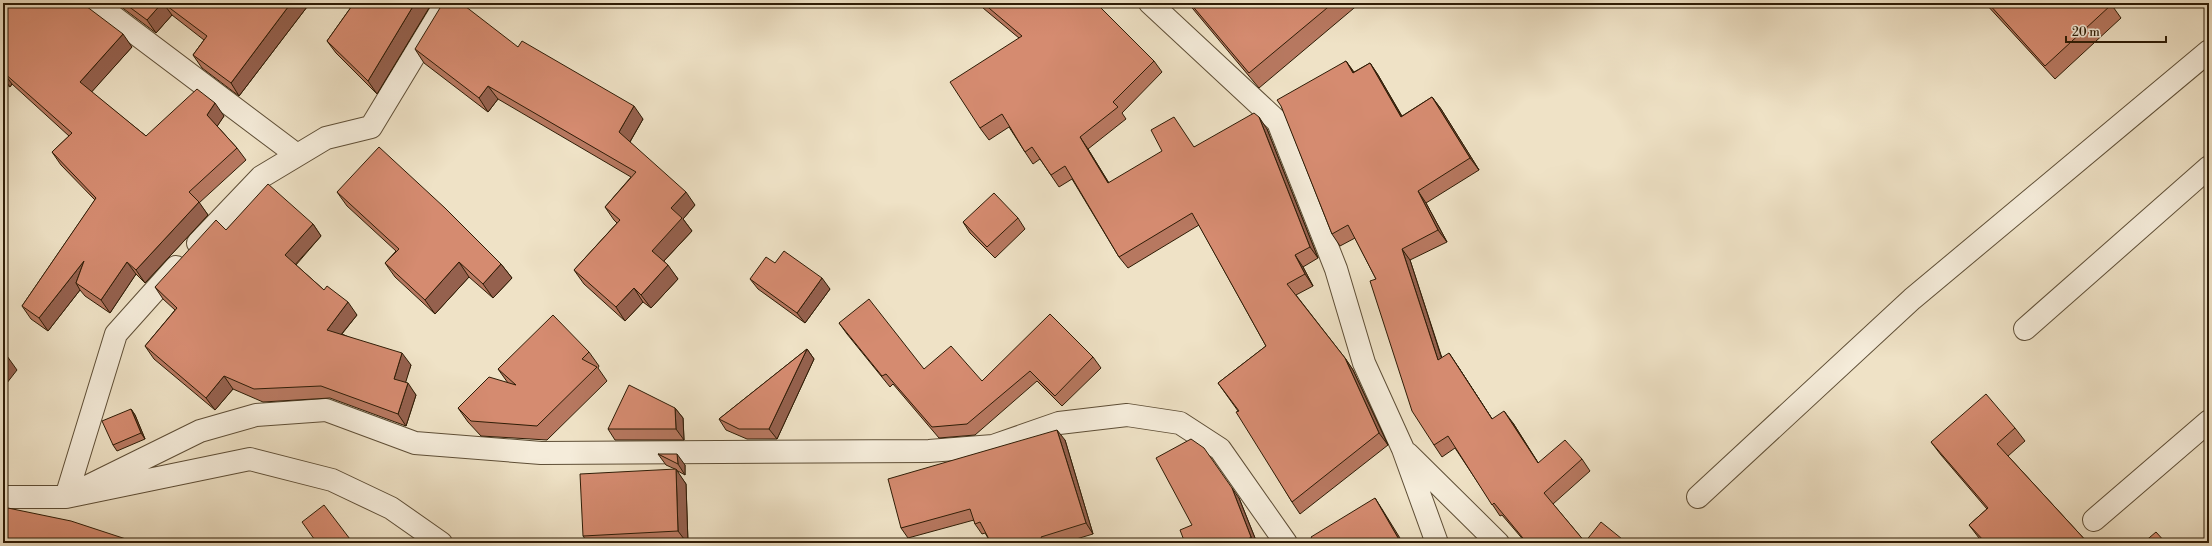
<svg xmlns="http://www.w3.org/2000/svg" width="2212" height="546" viewBox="0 0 2212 546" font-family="'Libre Bodoni',serif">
  <rect width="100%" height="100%" fill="#efe2c6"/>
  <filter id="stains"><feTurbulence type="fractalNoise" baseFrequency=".005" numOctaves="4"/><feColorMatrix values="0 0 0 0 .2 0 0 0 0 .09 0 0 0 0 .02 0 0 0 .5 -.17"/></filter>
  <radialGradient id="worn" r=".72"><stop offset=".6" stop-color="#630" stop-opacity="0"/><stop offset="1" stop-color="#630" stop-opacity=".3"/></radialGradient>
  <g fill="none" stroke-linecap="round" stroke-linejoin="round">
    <!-- minor casing -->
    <g stroke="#5e4e36" stroke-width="24">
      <path id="minor" d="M95,3L297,155
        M1150,3L1278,122L1336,269L1364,363L1403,449L1437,543
        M198,243L261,177L326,138L371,127L446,3
        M2025,329L2209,167
        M1408,454L1498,543
        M3,497H66L250,459L332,480L391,508L441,543
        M66,497L200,431L256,415L326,410L415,443L541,453L929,451L993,446L1059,423L1127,415L1180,423L1220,449L1286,543
        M66,497L116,334L176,267
        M1698,497L1912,299L2209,51
        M2094,520L2209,421"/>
    </g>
    <!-- minor -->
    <use href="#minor" stroke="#f5ecda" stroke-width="22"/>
  </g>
  <!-- wall -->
  <path fill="#b77860" stroke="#2e1c06" d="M3,3L83,4L132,47L91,92L146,136L224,116L217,126L237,148L246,160L199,203L208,215L145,283L136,274L110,313L85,296L80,290L48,331L31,319L22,306L95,200L61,165L52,152L69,136L12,84L10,87L3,82Z
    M116,3H310L239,96L202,68L193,55L204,40L172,15L156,33Z
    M354,3H432L377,94L336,53L327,41Z
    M980,3H1096L1154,61L1162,72L1122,113L1126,119L1088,149L1109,183L1194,147L1267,129L1318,258L1303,267L1313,286L1296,295L1345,358L1353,370L1388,445L1300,514L1292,502L1238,411L1218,383L1266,346L1199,225L1128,268L1119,257L1072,179L1059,187L1040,159L1033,164L1025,152L1009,127L989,140L980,128L1019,38L983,8Z
    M1188,3H1360L1259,88Z
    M1985,3H2112L2111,4L2121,18L2055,79Z
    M518,47L643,119L630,142L695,205L683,219L692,231L664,261L678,279L651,308L643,302L625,321L584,284L574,270L617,223L614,220L605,207L631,177L498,99L488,112L424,63L415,49Z
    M1346,61L1354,72L1370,63L1378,75L1402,116L1432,97L1441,109L1479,170L1426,203L1447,242L1410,260L1442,358L1457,365L1492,419L1513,423L1538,463L1582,459L1590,471L1553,504L1585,542L1627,543H1526L1502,515L1500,516L1455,448L1442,457L1434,445L1376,279L1355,238L1340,246L1332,234L1282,107Z
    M337,192L501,264L512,278L493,298L469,277L435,314L395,277L385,263L396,251L347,206Z
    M1018,218L1025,229L995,258L970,233L963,222Z
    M313,224L321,236L296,265L324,290L357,315L342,334L411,365L405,382L416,395L406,426L330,398L263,402L233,389L215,410L154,359L145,346L175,310L163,299L155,287L226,230Z
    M775,263L830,289L805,323L758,289L750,279Z
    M839,323L924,369L982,381L1093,357L1101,368L1062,406L1037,381L975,435L939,438L893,384L890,387L847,334Z
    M807,349L814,359L777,439H747L726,430L719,419Z
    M589,352L599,366L598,368L607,381L547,440L481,436L468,422L458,408L508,383L498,369Z
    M675,408L683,418L684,440H615L608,429Z
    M131,409L135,415L145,439L117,451L113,445Z
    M2015,428L2025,441L2008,456L2088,543H1983L1979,538L1969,525L1987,509L1941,455L1931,442Z
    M1065,440L1093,534L1063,543H991L985,533L982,534L975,524L974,520L908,538L901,528Z
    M658,454L685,465V475L676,470L686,484L688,543H588L583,536L675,469L666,465Z
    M1239,498L1257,543H1185L1192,525Z"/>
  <!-- shaded-wall -->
  <path fill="#95614e" stroke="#2e1c06" d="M162,3H163L172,15L156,33L147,20Z
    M291,3H310L239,96L231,83Z
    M415,3H432L377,94L368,81Z
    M123,34L132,47L89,95L80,82Z
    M1346,61L1354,73H1353Z
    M1370,63L1378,75L1409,129L1401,117Z
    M3,72L12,84L10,87L3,77Z
    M488,86L498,99L488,112L479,98Z
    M1432,97L1441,109L1479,170L1470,158Z
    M215,103L224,116L216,128L207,115Z
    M634,106L643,119L628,145L619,132Z
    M1259,117L1267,129L1318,258L1310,247Z
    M1080,137L1088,149L1116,195L1108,183Z
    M1418,191L1426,203L1447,242L1438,230Z
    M686,192L695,205L683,219L692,231L661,264L652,251L671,208Z
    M199,202L208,215L145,283L136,270Z
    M313,224L321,236L293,267L285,255Z
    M1402,249L1410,260L1446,372L1438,360Z
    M1295,255L1303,267L1313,286L1305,274Z
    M84,261L76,283L80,290L48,331L39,318Z
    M127,262L136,274L110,313L101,300Z
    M459,262L469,277L435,314L425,300Z
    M501,264L512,278L493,298L483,284Z
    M668,265L678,279L651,308L641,295Z
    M822,278L830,289L805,323L797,313Z
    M634,288L643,302L625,321L616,307Z
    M348,302L357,315L335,342L327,330Z
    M807,349L814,359L777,439L769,429Z
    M402,353L411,365L403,391L394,379Z
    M1449,353L1457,365L1500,431L1492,419Z
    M7,356L17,370L3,388V361Z
    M1345,358L1353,370L1388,445L1379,433Z
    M224,376L233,389L215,410L206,398Z
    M408,383L416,395L406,426L398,414Z
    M675,408L683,418L684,440L676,429Z
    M131,409L135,415L145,439L141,433Z
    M1504,411L1513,423L1546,475L1538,463Z
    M1057,430L1065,440L1093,534L1086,523Z
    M677,454L685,465V475L678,464Z
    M676,469L686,484L688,543H687L678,531Z
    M1232,488L1239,498L1257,543H1256L1251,537Z
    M1375,498L1382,509L1403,543H1401Z"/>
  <!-- building -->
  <path fill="#d58b70" stroke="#2e1c06" d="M3,3H82L123,34L80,82L146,136L197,89L215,103L207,115L237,148L189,192L199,202L136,270L127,262L101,300L76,283L84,261L39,318L22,306L96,198L52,152L72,133L3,72Z
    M124,3H162L147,20Z
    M163,3H291L231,83L193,55L207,36Z
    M354,3H415L368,81L327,41Z
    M443,3H461L518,47L522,41L634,106L619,132L686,192L671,208L682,218L652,251L668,265L641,295L634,288L616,307L574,270L620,220L605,207L636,172L488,86L479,98L415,49Z
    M983,3H1096L1154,61L1113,102L1118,107L1080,137L1108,183L1162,151L1151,130L1174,117L1194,147L1254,113L1259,117L1310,247L1295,255L1305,274L1287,284L1345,358L1379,433L1292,502L1236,412L1239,411L1218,383L1266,346L1192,213L1119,257L1065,166L1051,175L1032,147L1025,152L1002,114L980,128L950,82L1022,36Z
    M1190,3H1333L1249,73Z
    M1988,3H2110L2111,5L2045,66Z
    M1346,61L1353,73L1370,63L1401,117L1432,97L1470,158L1418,191L1438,230L1402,249L1438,360L1449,353L1492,419L1504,411L1538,463L1565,440L1582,459L1544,493L1585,542L1601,522L1627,543H1527L1494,503L1492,505L1448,436L1434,445L1412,411L1370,281L1376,279L1348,225L1332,234L1281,106L1277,100Z
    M379,147L445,208L501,264L483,284L459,262L425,300L385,263L399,249L337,192Z
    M268,184L313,224L285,255L324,290L327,286L348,302L327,330L402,353L394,379L408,383L398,414L321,386L254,389L224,376L206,398L145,346L177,308L155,287L216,220L226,230Z
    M994,193L1018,218L987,247L963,222Z
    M784,251L822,278L797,313L750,279L766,257L775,263Z
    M869,299L924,369L951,346L982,381L1050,314L1093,357L1055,396L1030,371L967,424L932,427L886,374L882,376L839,323Z
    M553,315L589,352L582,359L597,367L537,426L471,421L458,408L489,377L516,385L498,369Z
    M807,349L769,429H739L719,419Z
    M3,352L7,356L3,361Z
    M629,385L675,408L676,429H608Z
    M1986,394L2015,428L1997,444L2088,543H1986L1969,525L1988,508L1931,442Z
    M131,409L141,433L113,445L102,421Z
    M1057,430L1086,523L1041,537L1044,543H991L980,522L975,524L970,509L901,528L888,479Z
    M1191,439L1204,448L1232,488L1251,537L1243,543H1185L1180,530L1192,525L1156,458Z
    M658,454H677L678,464Z
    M676,469L678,531L583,536L580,474Z
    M1375,498L1401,543H1315L1311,537Z
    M324,505L353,543H317L302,522Z
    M3,507L71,521L135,542V543H3Z
    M2156,532L2166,543H2143Z"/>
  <!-- margin -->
  <rect width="2212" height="546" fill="none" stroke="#efe2c6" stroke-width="16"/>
  <rect x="4" y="4" width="2204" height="538" fill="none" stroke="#2e1c06" stroke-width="2"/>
  <rect x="8" y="8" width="2196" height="530" fill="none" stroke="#2e1c06"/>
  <!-- scale -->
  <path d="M2066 36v6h100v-6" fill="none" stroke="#2e1c06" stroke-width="2"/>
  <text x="2072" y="36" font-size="12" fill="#2e1c06" stroke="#f5ecda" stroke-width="3" paint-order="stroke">20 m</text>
  <rect width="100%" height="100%" filter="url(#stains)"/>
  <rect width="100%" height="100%" fill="url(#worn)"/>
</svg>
